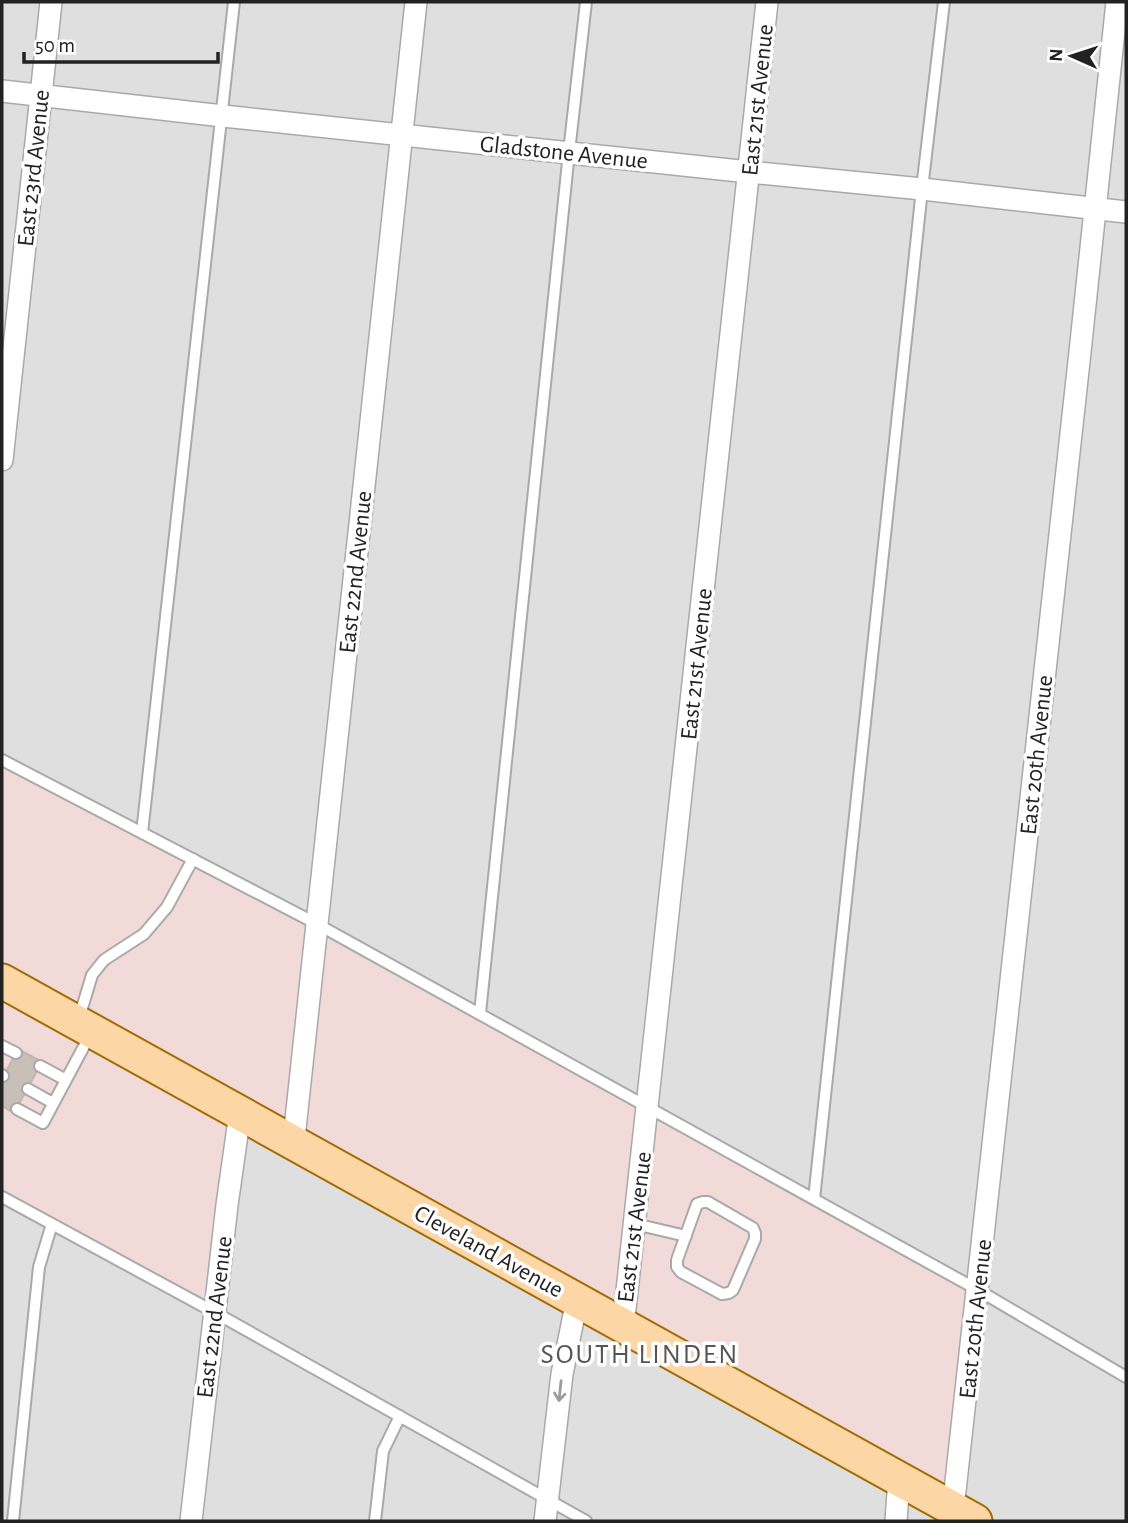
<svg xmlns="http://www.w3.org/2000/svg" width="1128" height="1523" viewBox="0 0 1128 1523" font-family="'Alegreya Sans',sans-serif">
  <rect width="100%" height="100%" fill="#f2efe9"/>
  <!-- residential -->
  <path fill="#e0dfdf" d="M2,2H1126V1521H2V1204L212,1318L2,761Z"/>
  <!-- commercial -->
  <path fill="#f2dad9" d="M2,761L978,1295L955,1510L240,1108L212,1318L2,1204Z"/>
  <!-- building -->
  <path fill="#c7bfb8" stroke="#c4b6ab" stroke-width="2" d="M18,1049L42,1062L14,1113L2,1106V1079Z"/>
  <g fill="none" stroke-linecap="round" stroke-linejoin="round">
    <!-- service casing -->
    <g stroke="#a9a9a9" stroke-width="14">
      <path id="service" d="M2,760L317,924L978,1290L1126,1377
        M142,833L234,2
        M480,1013L569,152L586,2
        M79,1018L92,975L104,960L144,934L167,907L193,859
        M2,1046L16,1053
        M40,1066L66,1080
        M2,1075L3,1076
        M28,1089L53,1103
        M17,1109L43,1123L90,1035
        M2,1197L214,1312L586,1521
        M814,1199L922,189L944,2
        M703,1202H708L753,1228L755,1233V1239L733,1290L729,1293L722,1294L681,1272L677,1267V1260L697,1204Z
        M635,1224L686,1236
        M13,1521L39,1267L52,1224
        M375,1521L383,1451L400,1416"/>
    </g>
    <!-- minor casing -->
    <g stroke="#a9a9a9" stroke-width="24">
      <path id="minor" d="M2,91L223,116L749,172L922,189L1126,212
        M2,460L51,2
        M291,1141L295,1129L416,2
        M622,1325L625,1309L767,2
        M953,1509L1080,352L1117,2
        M191,1521L227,1205L240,1113
        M545,1521L562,1374L577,1300
        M896,1521L899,1479"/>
    </g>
    <!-- primary casing -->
    <g stroke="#a06b00" stroke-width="37">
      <path id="primary" d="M2,981L975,1521"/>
    </g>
    <!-- service -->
    <use href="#service" stroke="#fff" stroke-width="10"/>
    <!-- minor -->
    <use href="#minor" stroke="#fff" stroke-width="21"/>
    <!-- primary -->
    <use href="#primary" stroke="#fcd6a4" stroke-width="33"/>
  </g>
  <!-- one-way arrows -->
  <defs><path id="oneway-shaft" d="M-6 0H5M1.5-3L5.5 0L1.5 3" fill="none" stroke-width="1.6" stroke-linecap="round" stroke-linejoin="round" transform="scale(1.75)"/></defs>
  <use stroke="#9c9c9c" href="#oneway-shaft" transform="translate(560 1391) rotate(96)"/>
  <g text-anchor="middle" stroke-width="7" stroke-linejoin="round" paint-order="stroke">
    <!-- street labels -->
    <g font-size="24" fill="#222" stroke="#fff">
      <text transform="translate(757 100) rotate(-84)" y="8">East 21st Avenue</text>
      <text transform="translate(564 152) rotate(6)" y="8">Gladstone Avenue</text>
      <text transform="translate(33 168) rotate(-84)" y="8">East 23rd Avenue</text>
      <text transform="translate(355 572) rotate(-84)" y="8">East 22nd Avenue</text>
      <text transform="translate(696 664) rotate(-84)" y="8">East 21st Avenue</text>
      <text transform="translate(1036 755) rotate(-84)" y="8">East 20th Avenue</text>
      <text transform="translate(634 1227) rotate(-83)" y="8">East 21st Avenue</text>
      <text transform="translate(489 1251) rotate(29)" y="8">Cleveland Avenue</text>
      <text transform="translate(214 1317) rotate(-83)" y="8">East 22nd Avenue</text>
      <text transform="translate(975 1319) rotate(-84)" y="8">East 20th Avenue</text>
    </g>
    <!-- quarter labels -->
    <g font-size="28" letter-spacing="2" fill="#555" stroke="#fff">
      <text x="640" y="1363">SOUTH LINDEN</text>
    </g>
  </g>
  <!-- border -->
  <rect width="1128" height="1523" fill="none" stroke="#222222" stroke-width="7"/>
  <!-- north arrow -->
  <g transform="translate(1072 56) rotate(273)" stroke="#ffffff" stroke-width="5" paint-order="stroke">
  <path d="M0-5L12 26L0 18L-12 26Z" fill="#222222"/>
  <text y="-10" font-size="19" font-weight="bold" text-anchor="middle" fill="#222222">N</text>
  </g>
  <!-- scale -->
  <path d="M24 52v10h194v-10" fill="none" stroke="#222222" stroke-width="3.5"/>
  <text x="35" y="52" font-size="21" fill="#222222" stroke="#ffffff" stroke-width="5" paint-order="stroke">50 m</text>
</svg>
